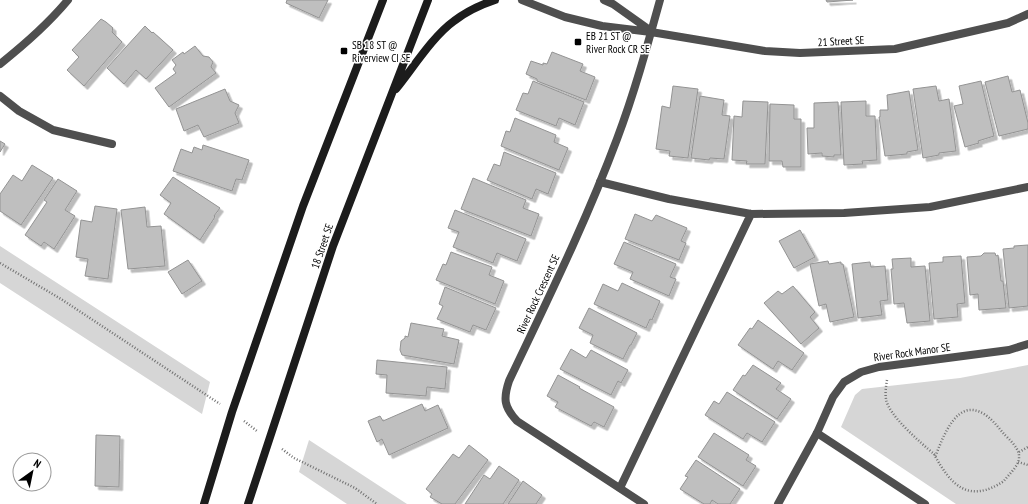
<svg xmlns="http://www.w3.org/2000/svg" width="1028" height="504" viewBox="0 0 1028 504" font-family="'PT Sans Narrow',sans-serif">
  <defs>
    <filter id="shadow"><feDropShadow dx="3.5" dy="3.5" stdDeviation="0" flood-color="#0004"/></filter>
  </defs>
  <rect width="100%" height="100%" fill="#fff"/>
  <!-- green -->
  <path fill="#d6d6d6" d="M0,246L210,382L202,414L0,283Z
    M1028,365V504H956L841,427L855,395L862,389L960,378Z
    M309,440L407,504H347L299,472Z"/>
  <!-- building -->
  <path fill="#bfbfbf" stroke="#939393" filter="url(#shadow)" d="M287,0H328L319,18L286,3Z
    M826,0H853L827,2Z
    M101,19L106,22L113,28L112,29L113,30L112,32L122,42L84,86L67,70L79,57L72,50Z
    M145,26L152,33L153,32L173,50L146,79L136,70L124,84L107,68Z
    M195,46L203,56L209,57L213,62L211,67L216,73L169,107L155,88L176,73L173,69L176,65L172,60L183,52L184,54Z
    M552,52L583,64L580,71L595,77L586,100L537,81V79L526,74L531,61L543,65V63L547,64Z
    M1008,76L1012,92L1020,90L1028,123V129L999,136L985,82Z
    M533,81L584,102L575,125L559,118L556,126L516,110L523,93L528,94Z
    M981,81L994,136L978,141L979,143L965,147L954,106L963,104L959,86Z
    M673,86L698,89L688,158L669,156L670,151L656,149L662,106L670,108Z
    M936,86L939,101L949,99L956,151L939,153V155L923,158L913,89Z
    M225,89L230,101L239,105L235,113L239,123L204,137L198,125L184,131L176,109Z
    M909,91L918,150L907,152V154L885,156L879,117H880V110H888L887,95Z
    M700,96L724,100L722,115L730,116L724,159L710,158L709,160L691,158Z
    M743,101L768,102L765,164H746L747,161L732,160L734,116L742,117Z
    M866,101V116H875L877,160L862,161L863,164L844,165L841,102Z
    M838,102L841,155H834V157L822,156V153L808,154L807,128H814V103Z
    M770,104L794,105V119H801V167H783L782,161H769Z
    M515,118L556,135L554,142L568,148L559,170L501,146L506,131L510,132Z
    M0,141L5,144L0,152Z
    M203,145L249,160L242,180L236,179L232,191L173,171L181,149L192,153L194,147L202,150Z
    M504,152L556,173L548,194L536,189L532,199L487,180L494,164L500,166Z
    M32,165L53,178L21,225L0,211V194L13,175L22,181Z
    M173,177L220,208L214,216L215,217L200,240L164,214L171,203L160,195Z
    M473,178L526,200L523,208L539,214L531,236L461,209Z
    M58,179L77,191L65,210L75,216L54,249L44,242L41,246L25,235L47,202L44,200Z
    M95,206L117,209L108,279L85,276L88,259L76,257L81,220L92,222Z
    M145,207L147,227L161,226L165,266L128,269L121,210Z
    M455,210L526,239L517,261L497,253L493,263L453,247L459,232L448,228Z
    M635,214L652,221L656,215L687,228L681,241L686,243L679,260L625,239Z
    M800,230L815,257L794,268L779,241Z
    M624,242L676,264L670,277L676,279L669,296L630,279L633,272L614,264Z
    M1028,245V306L1009,308L1003,249L1014,248V246Z
    M451,252L492,267L489,275L504,281L495,304L436,280L443,264L446,265Z
    M984,253H995L996,256L998,255L1001,281H1003L1006,308L979,310L978,294L970,295L967,257L981,256Z
    M961,256L965,303L957,304L958,317L934,319L929,263L943,262V257Z
    M911,258V267L925,266L930,321L907,323L904,303L894,304L891,269H893L892,259Z
    M188,260L202,281L182,294L168,272Z
    M828,261L829,264L841,262V264H843L854,317L830,322L826,304L819,306L810,264Z
    M870,262L871,267L885,266L888,300L880,301L882,315L858,318L852,264Z
    M622,283L660,301L652,320L650,319L646,328L594,304L603,284L618,291Z
    M793,286L815,312L810,317L819,328L801,344L764,303L778,291L782,294Z
    M445,287L496,308L486,330L473,325L470,332L437,319L443,306L439,304Z
    M589,308L637,333L631,345H630L623,359L590,343L593,335L579,328Z
    M758,320L804,353L792,370L778,361L773,369L738,345L750,328L752,329Z
    M411,323L444,329L442,336L459,340L454,364L402,355L400,350L401,341L405,338V336L408,337Z
    M571,349L586,358L591,350L628,370L621,383L618,381L611,395L560,369Z
    M377,360L447,367L445,389L427,387L426,396L386,393L387,375L376,374Z
    M753,365L781,383L776,389L791,399L777,419L733,390L743,375L745,376Z
    M558,375L580,387L579,388L614,407L604,427L594,422L591,426L555,407L558,402L547,396Z
    M727,392L775,422L762,442L747,433L743,439L705,415L714,401L719,404Z
    M422,404L425,411L438,405L448,428L389,455L382,439L377,442L368,421L380,416L383,421Z
    M714,433L749,455L746,460L756,466L743,486L698,457Z
    M96,435L120,436L119,487L95,486Z
    M469,445L488,460L455,504H442L430,497L432,494L426,489L453,454L459,458Z
    M696,460L740,489L730,504H718L712,500L710,504H704L680,489L688,477L685,476Z
    M499,466L519,480L503,504H465L484,475L490,479Z
    M523,481L542,495L536,504H508Z"/>
  <g fill="none" stroke-linecap="round" stroke-linejoin="round">
    <!-- path -->
    <path stroke="#717171" stroke-width="2.5" stroke-dasharray="1 2" stroke-linecap="butt" d="M0,263L61,299L220,404
      M887,380C886,386 885,393 886,399C888,415 921,443 934,454C951,486 969,504 1004,481C1009,474 1020,465 1019,456C1019,448 1009,439 1004,434C998,427 992,419 984,414C956,397 943,438 935,457
      M244,421L257,431
      M282,449L294,458L355,488L377,504
      M1019,452L1028,447
      M1018,462L1028,465"/>
    <!-- service -->
    <path stroke="#4f4f4f" stroke-width="8" d="M600,182L669,199L751,214L844,213L930,207L1028,187
      M817,433L925,504
      M620,488L751,214"/>
    <!-- minor -->
    <path stroke="#4f4f4f" stroke-width="8" d="M522,0L565,17L602,26L651,32L765,51L800,53L895,49L1008,23L1028,14
      M604,0L613,4L651,31
      M0,64C24,45 48,24 68,0
      M0,96L19,111L53,130L112,144
      M644,504L517,421C504,407 503,399 509,381C547,301 586,222 617,139C634,94 647,47 660,0
      M778,504L817,433L833,397L844,382L861,372L879,367L1009,350L1028,344"/>
    <!-- secondary -->
    <path stroke="#1c1c1c" stroke-width="8" d="M396,89C413,68 433,36 454,21C467,11 480,5 495,0
      M204,504L232,412L303,206L383,0
      M248,504L333,246L428,0"/>
  </g>
  <!-- markers -->
  <g fill="#000" stroke="#fff" stroke-width="1.5">
    <rect x="574" y="38" width="8" height="8" rx="2"/>
    <rect x="340" y="47" width="8" height="8" rx="2"/>
  </g>
  <g text-anchor="middle" stroke-width="3" stroke-linejoin="round" paint-order="stroke">
    <!-- poi labels -->
    <g font-size="11" fill="#000" stroke="#fff" text-anchor="start">
      <text x="586" y="40">EB 21 ST @<tspan x="586" dy="13">River Rock CR SE</tspan></text>
      <text x="352" y="49">SB 18 ST @<tspan x="352" dy="13">Riverview CI SE</tspan></text>
    </g>
    <!-- street labels -->
    <g font-size="11" fill="#000" stroke="#fff">
      <text transform="translate(841 41) rotate(-3)" y="4">21 Street SE</text>
      <text transform="translate(322 246) rotate(-71)" y="4">18 Street SE</text>
      <text transform="translate(538 294) rotate(-65)" y="4">River Rock Crescent SE</text>
      <text transform="translate(912 352) rotate(-8)" y="4">River Rock Manor SE</text>
    </g>
  </g>
  <!-- north arrow -->
  <g transform="translate(32 472) rotate(33)"><circle r="19" fill="#ffffff" stroke="#999999"/>
  <path d="M0-3L7 15L0 10L-7 15Z" fill="#000000"/>
  <text y="-6" font-size="11" font-weight="bold" text-anchor="middle" fill="#000000">N</text>
  </g>
</svg>
